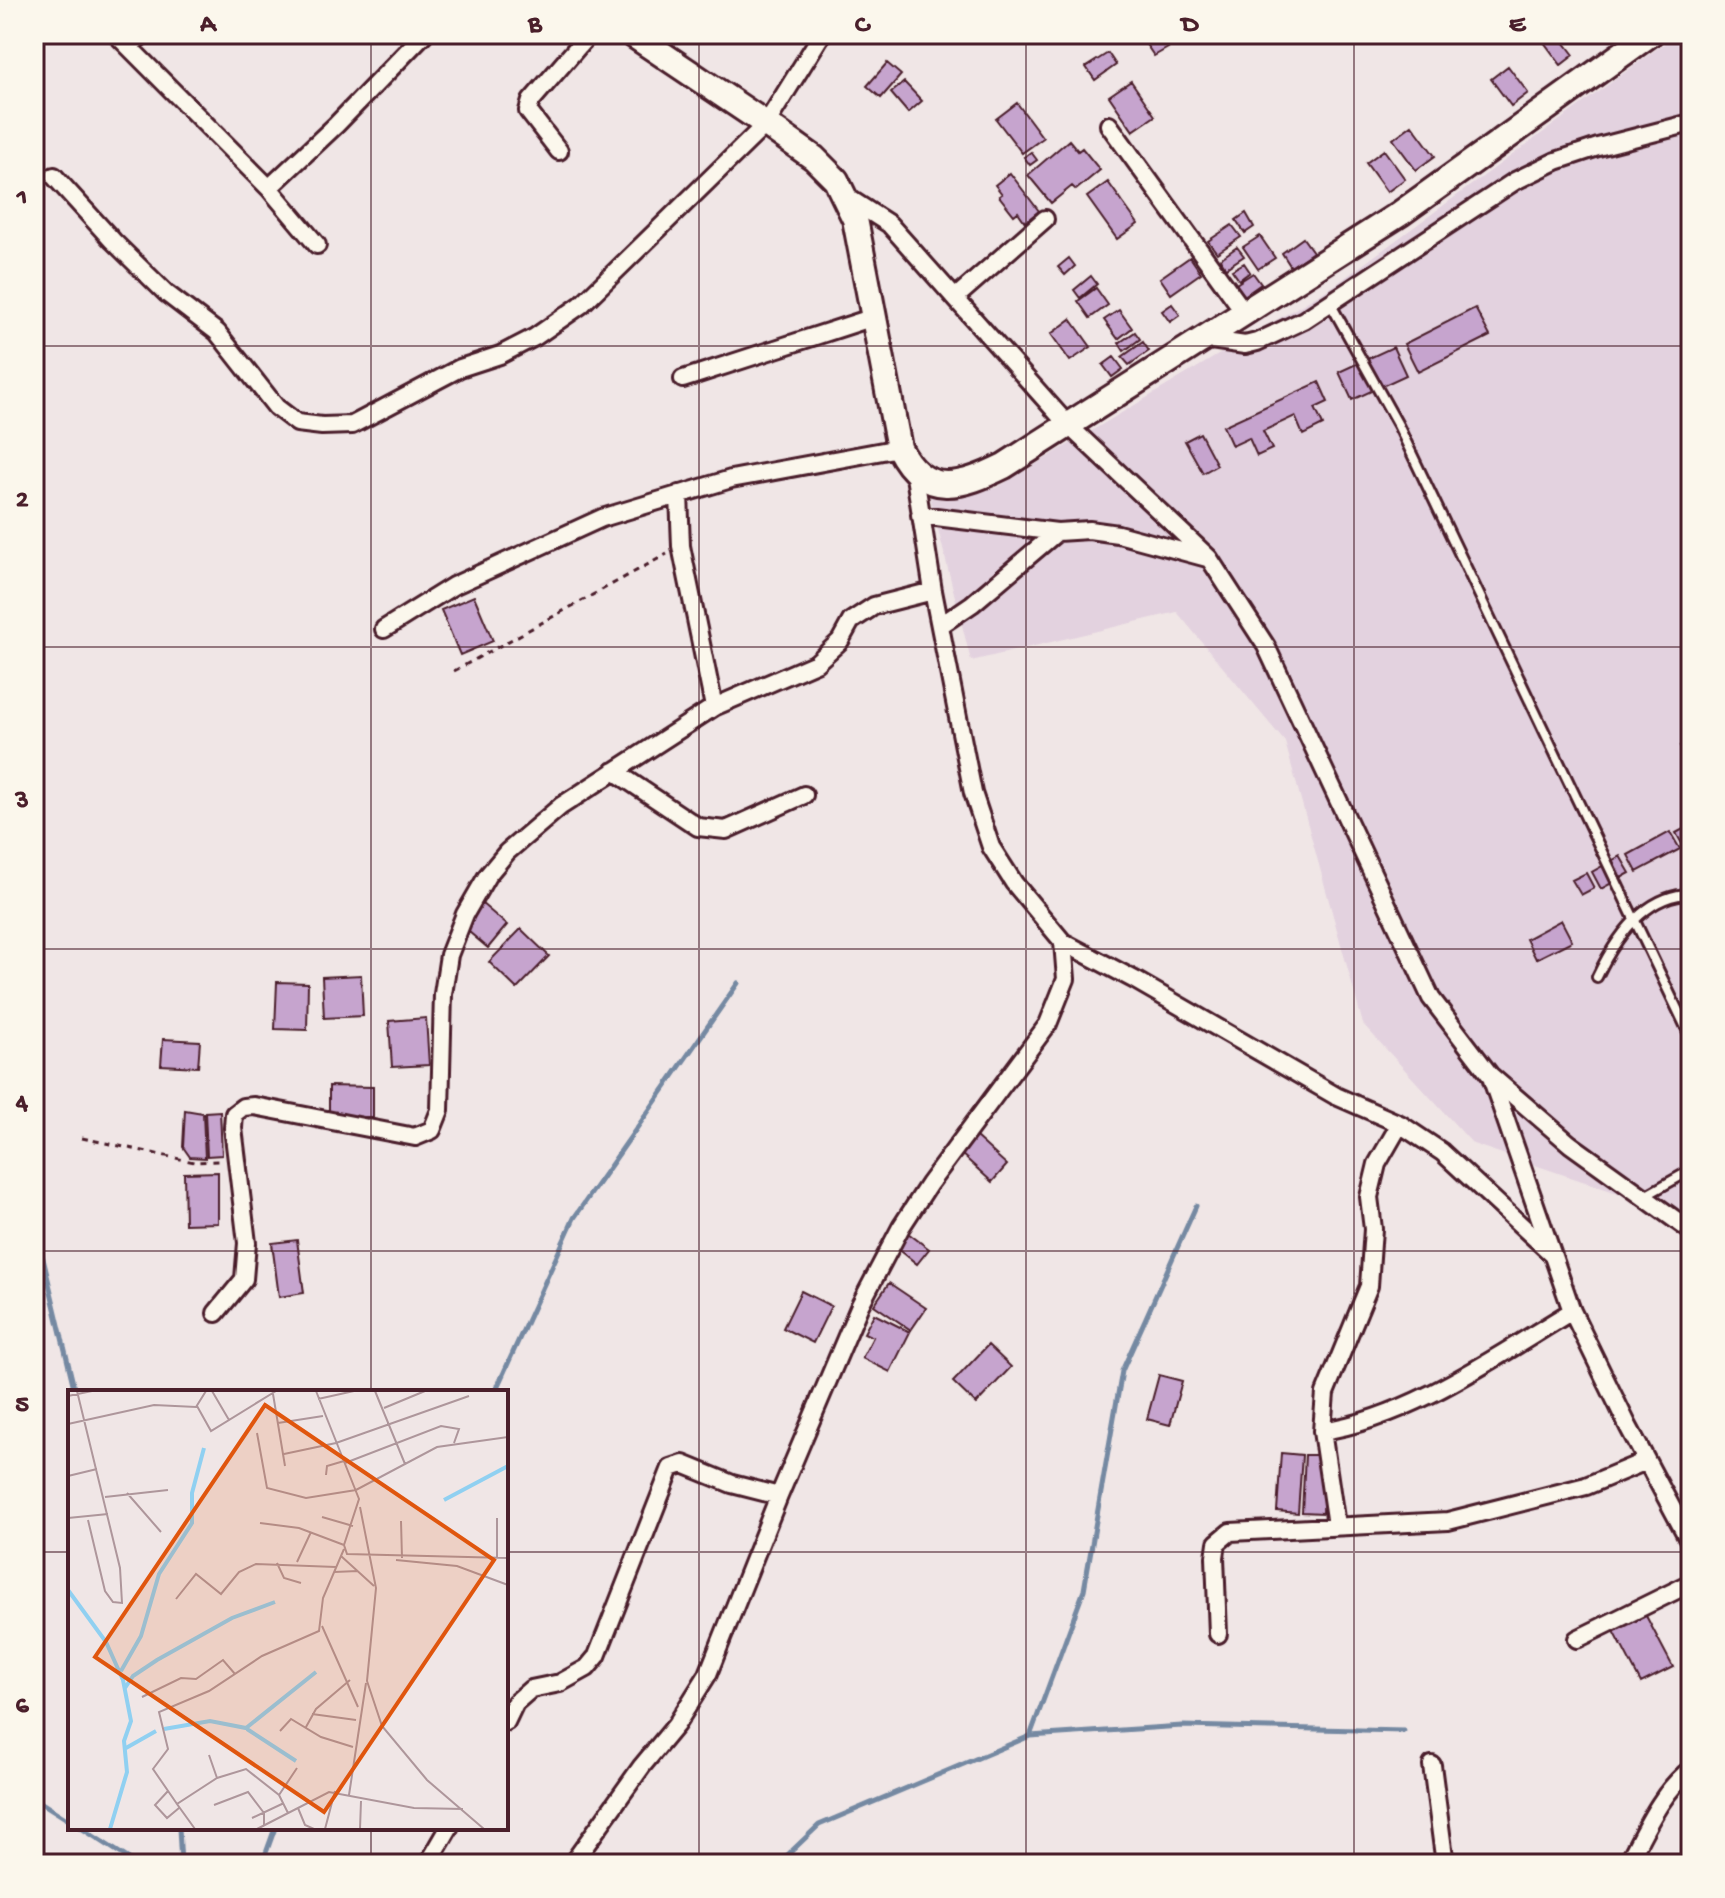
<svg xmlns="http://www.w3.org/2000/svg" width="1725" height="1898" viewBox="0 0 1725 1898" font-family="'Gochi Hand',sans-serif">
  <rect width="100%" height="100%" fill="#f0e6e6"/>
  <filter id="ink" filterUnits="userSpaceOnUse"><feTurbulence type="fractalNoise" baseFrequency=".0125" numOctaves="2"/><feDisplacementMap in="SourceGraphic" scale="16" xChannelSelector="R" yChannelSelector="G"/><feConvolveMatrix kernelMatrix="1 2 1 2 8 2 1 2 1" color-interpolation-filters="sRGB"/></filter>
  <g filter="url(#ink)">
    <!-- built -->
    <path fill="#e3d2df" d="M1677,34H1691V1218L1473,1144L1363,1024L1285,742L1177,612L971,661L930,497L996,488L1335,285Z"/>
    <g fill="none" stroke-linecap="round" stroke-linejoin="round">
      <!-- stream -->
      <path stroke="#7489a2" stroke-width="5" d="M34,967L40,1246L75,1392
        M495,1392L574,1218L738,983
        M1030,1736L1182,1726L1404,1731
        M34,1798L70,1821
        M81,1828L137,1864
        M179,1828L181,1864
        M262,1864L275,1828
        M778,1864L819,1825L1030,1736L1084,1590L1122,1371L1196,1206"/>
    </g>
    <!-- building -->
    <path fill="#c6a4ce" stroke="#4a1f2b" stroke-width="2" d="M1139,34H1158L1168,48L1154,56Z
      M1538,34H1558L1574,55L1561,65Z
      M1108,53L1116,65L1095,80L1086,67Z
      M887,63L901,75L881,98L867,86Z
      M1508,66L1528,93L1511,106L1491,79Z
      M1131,81L1155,116L1133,131L1109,96Z
      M904,82L922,101L908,113L891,93Z
      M1017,103L1043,138L1022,153L996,119Z
      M1412,125L1435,156L1416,170L1393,139Z
      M1069,140L1078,151L1082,148L1100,170L1076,190L1072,186L1051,203L1028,175Z
      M1384,150L1405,179L1387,192L1366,163Z
      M1031,152L1037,160L1030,165L1024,157Z
      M1010,173L1039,211L1025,222L1018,212L1014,215L999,196L1002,194L995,185Z
      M1108,182L1138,224L1117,239L1087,197Z
      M1246,213L1254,227L1245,233L1236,220Z
      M1232,225L1241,237L1217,253L1208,241Z
      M1260,236L1275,258L1258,269L1243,247Z
      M1303,238L1313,252L1291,267L1282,253Z
      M1237,247L1244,256L1226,268L1220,259Z
      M1190,257L1201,273L1171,294L1160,278Z
      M1069,258L1075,266L1065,275L1058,267Z
      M1244,263L1250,272L1239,280L1232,270Z
      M1253,273L1261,284L1244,296L1236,284Z
      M1091,276L1097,284L1080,298L1074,290Z
      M1096,288L1108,305L1090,318L1078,301Z
      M1172,304L1180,315L1170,322L1162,311Z
      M1475,308L1490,336L1418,372L1404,344Z
      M1119,310L1132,328L1118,339L1104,320Z
      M1071,319L1091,347L1070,361L1051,334Z
      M1135,332L1140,339L1124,351L1119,343Z
      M1143,342L1149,351L1129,365L1122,357Z
      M1393,347L1406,375L1352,400L1339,372Z
      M1114,357L1123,369L1112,377L1103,365Z
      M1319,382L1328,402L1315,408L1323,425L1303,435L1295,416L1263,431L1272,449L1257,456L1249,438L1232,446L1223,426Z
      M1200,433L1217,465L1203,473L1185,441Z
      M474,596L493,641L460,655L441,610Z
      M1691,740V766L1680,746Z
      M1691,825V860L1676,833Z
      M1670,832L1680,849L1637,872L1628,855Z
      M1620,856L1630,873L1601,889L1592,872Z
      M1586,873L1594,888L1581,895L1572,880Z
      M481,903L507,925L488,948L462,926Z
      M1561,920L1572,941L1536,959L1526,939Z
      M521,929L549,956L517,989L489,962Z
      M361,975L363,1016L324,1018L322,977Z
      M277,982L308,983L307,1030L275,1029Z
      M426,1018L429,1065L392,1067L389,1021Z
      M163,1039L200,1041L198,1067L161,1065Z
      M329,1086L373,1087V1117H329Z
      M185,1110L203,1113L205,1158L190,1157L183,1147Z
      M220,1111L222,1155L207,1156L205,1112Z
      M975,1136L1007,1165L992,1182L960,1153Z
      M218,1172V1223L185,1224L184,1173Z
      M908,1233L929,1249L917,1264L896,1247Z
      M297,1240L304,1293L279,1297L272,1243Z
      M889,1283L926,1308L911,1330L874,1305Z
      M801,1291L831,1306L813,1343L783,1328Z
      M874,1314L910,1332L890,1372L862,1358L873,1337L864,1333Z
      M988,1345L1011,1367L976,1404L953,1382Z
      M1159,1375L1182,1381L1170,1425L1147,1419Z
      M1281,1453L1302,1455L1298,1513L1277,1511Z
      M1305,1455H1326L1323,1513L1302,1512Z
      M1645,1614L1673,1667L1641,1683L1614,1631Z"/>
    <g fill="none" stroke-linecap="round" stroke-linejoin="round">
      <!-- lane casing -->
      <g stroke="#4a1f2b" stroke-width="14">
        <path id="lane" d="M1330,303L1398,425L1691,1038
          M1597,977C1615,939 1644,894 1691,894
          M1643,1197L1691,1170"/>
      </g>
      <!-- street casing -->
      <g stroke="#4a1f2b" stroke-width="22">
        <path id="street" d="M116,34L269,188L317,245
          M129,47L143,34
          M1109,125L1245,313
          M559,151L528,111L531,101L589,34
          M54,176L113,241L166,293L217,332L276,407L297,423L322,426L352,425L460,368L500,355L535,337L581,305L766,124L822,34
          M269,188L336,125L424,34
          M847,197L889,224L1067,424L1209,558L1266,646L1431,998L1490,1075L1570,1144L1691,1231
          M955,298L1045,219
          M1204,339L1245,345L1257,342L1304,320L1515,181L1556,161L1598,147L1691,123
          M683,379L874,317
          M679,494L681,546L714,707
          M920,515L1057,532L1089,530L1118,534L1207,558
          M941,625L972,604L1057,532
          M384,629L453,586L602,518L731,479L899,448
          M614,771L698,827L726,830L804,795
          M1063,942L1135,980L1336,1096L1400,1124L1442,1152L1551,1253
          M1492,1080L1572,1311L1628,1426L1691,1544
          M216,1313L244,1279L247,1243L233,1128L234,1114L243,1107L254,1106L415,1137L432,1130L440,1110L443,994L449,955L465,914L487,876L507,852L561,806L714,707L816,663L840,641L851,621L874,606L933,591
          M1322,1431C1410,1418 1497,1356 1572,1311
          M1336,1525L1322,1431L1325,1393L1369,1286L1373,1229L1369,1197L1377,1164L1400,1124
          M1218,1634L1215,1557L1217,1543L1230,1532L1448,1521L1586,1486L1646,1461
          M1577,1639L1691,1583
          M506,1722L515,1703L531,1689L560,1683L587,1668L597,1656L671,1468L683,1464L732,1484L779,1496
          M1432,1765L1445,1864
          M428,1864L449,1828
          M572,1864L642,1766L676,1725L708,1674L779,1496L860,1305L901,1227L929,1184L1048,1024L1066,979L1063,942L1014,883L991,847L973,793L933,591L914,470
          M1627,1864C1645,1831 1661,1792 1691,1769"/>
      </g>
      <!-- secondary casing -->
      <g stroke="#4a1f2b" stroke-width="30">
        <path id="secondary" d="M632,34L766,124L814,158L836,180L855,219L899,448C925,500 963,486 1004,466L1401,213L1650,34"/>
      </g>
      <!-- path -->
      <path stroke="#4a1f2b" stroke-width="3" stroke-dasharray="6 6" stroke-linecap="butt" d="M454,671L667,554
        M82,1138L194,1162L219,1161"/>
      <!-- lane -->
      <use href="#lane" stroke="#fbf7ec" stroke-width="8"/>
      <!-- street -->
      <use href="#street" stroke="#fbf7ec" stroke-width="16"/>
      <!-- secondary -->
      <use href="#secondary" stroke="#fbf7ec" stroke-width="24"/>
    </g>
  </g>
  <!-- grid -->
  <path fill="none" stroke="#4a1f2b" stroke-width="2" stroke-opacity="0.55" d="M371,34V1392M699,34V1864M1026,34V1864M1354,34V1864M34,346H1691M34,647H1691M34,949H1691M34,1251H1691M34,1552H70M506,1552H1691M371,1828V1864"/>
  <!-- overview -->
  <g transform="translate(68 1390)">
    <rect width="440" height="440" fill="#f0e6e6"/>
    <path fill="none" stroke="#90d0f1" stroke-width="4" d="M376,110L440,76M0,200L38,252L55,290L63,331L56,351L59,382L42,439M53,281L73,246L91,184L124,133V103L136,58M57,298L65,286L89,270L164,228L207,212M96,339L142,331L178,338L248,282M179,339L228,371M58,358L88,341"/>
    <path fill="none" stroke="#ae969b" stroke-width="2" d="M9,1L52,178L54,213L45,212L37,201L20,130M144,1L161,30M248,1L291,109L276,155L279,164L440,168M307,1L337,74M205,4L217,76M0,6L24,1M250,9L286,1M129,16L143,41L208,1M316,18L357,1M210,33L255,26M0,34L86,15L128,17L138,1M189,43L199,98L238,108L288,100L369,57L440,47M216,64L268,53L401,6M277,73L373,36L391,39L386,53M258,85L259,76L276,71M0,86L29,79M59,103L93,142M37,107L100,100M292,117L308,198L299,291L314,336L359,390L416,439M254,127L285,136M0,128L40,124M429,128V167M333,131L334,168M192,133L231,138L276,155M273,166L306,196M328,170L389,176L440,195M229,172L243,142M209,173L216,188L233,193M266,182L290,181M108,209L128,184L153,204L171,182L188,174L268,177M254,236L290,317M74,307L113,288L128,289L155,270L167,284M244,324L288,330M238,337L248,319L282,290M212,341L223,329L253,347L285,357M141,365L149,388M100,401L87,415L99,428L111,418M211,405L229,378M281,405L298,293M109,414L85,379L100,359L91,322L141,301L194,266L251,241L255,208L276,159M146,415L180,402L196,423V435M230,418L237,435L246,439M184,428L216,413M127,439L109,414L149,388L178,379L211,405L220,423M189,439L261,402L346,418L395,419M257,439L267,401M292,439L293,411"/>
    <path fill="#e0560e" fill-opacity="0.15" stroke="#e0560e" stroke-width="4" d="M197,15L426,170L256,422L27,267Z"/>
    <rect width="440" height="440" fill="none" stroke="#4a1f2b" stroke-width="4"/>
  </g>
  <!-- margin -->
  <rect width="1725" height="1898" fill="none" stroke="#fbf7ec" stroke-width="88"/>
  <rect x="44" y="44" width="1637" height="1810" fill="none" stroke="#4a1f2b" stroke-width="3"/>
  <g font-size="26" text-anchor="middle" font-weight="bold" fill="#4a1f2b">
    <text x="208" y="31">A</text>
    <text x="535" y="31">B</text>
    <text x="862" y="31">C</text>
    <text x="1190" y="31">D</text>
    <text x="1517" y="31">E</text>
    <text x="22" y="204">1</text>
    <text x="22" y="506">2</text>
    <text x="22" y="807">3</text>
    <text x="22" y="1109">4</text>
    <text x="22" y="1411">5</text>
    <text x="22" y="1712">6</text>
  </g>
</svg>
